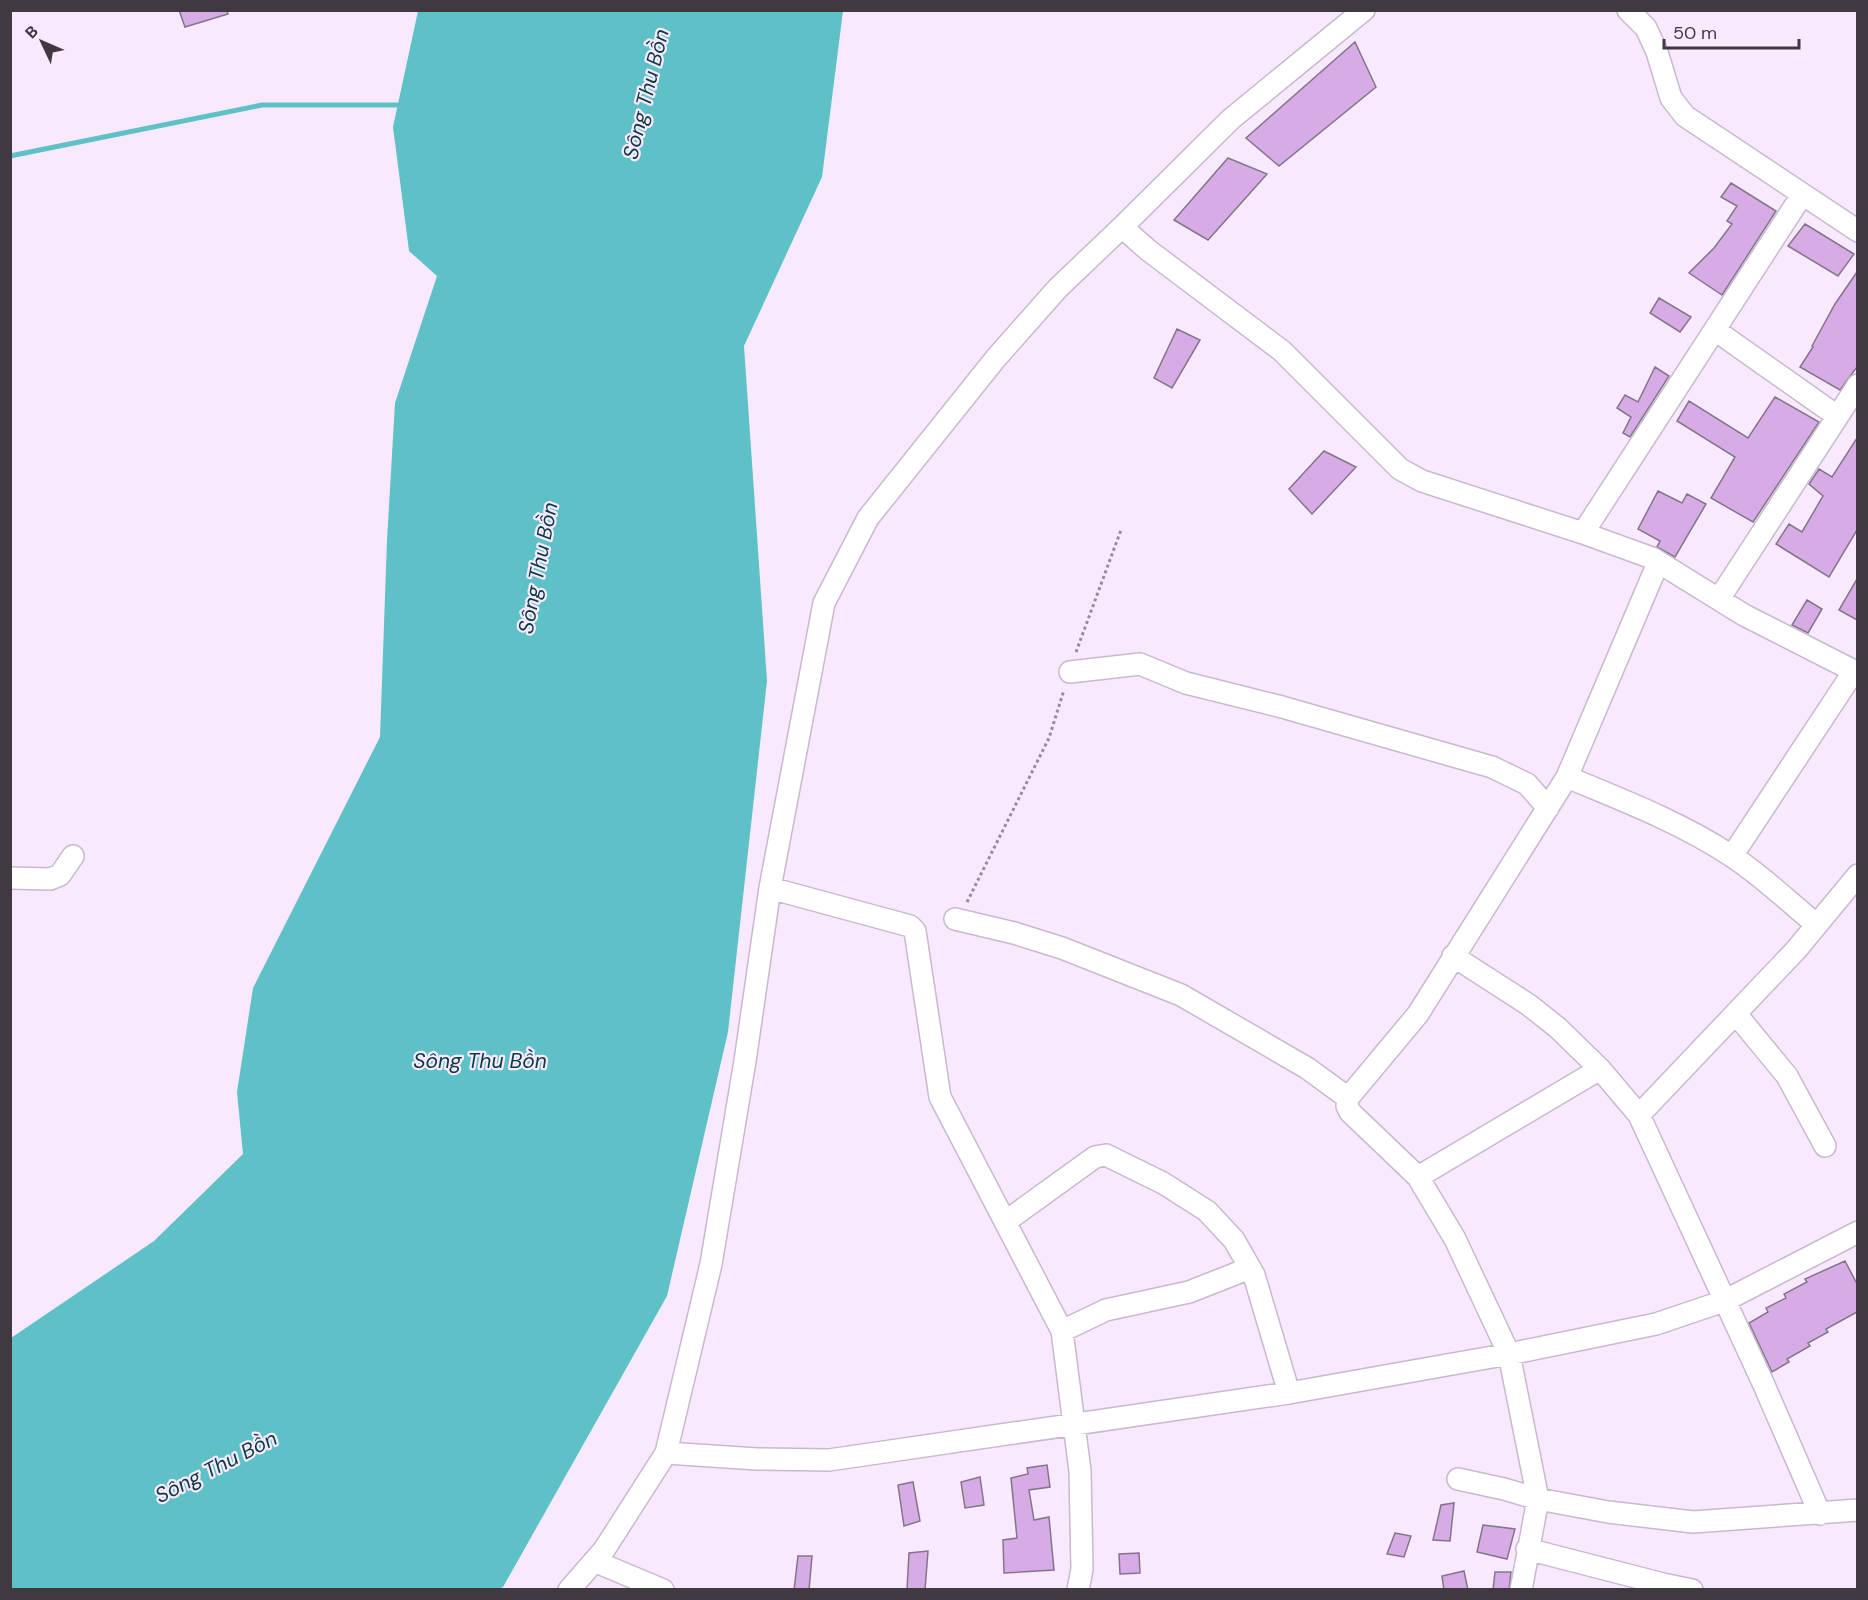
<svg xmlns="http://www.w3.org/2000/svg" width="1868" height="1600" viewBox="0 0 1868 1600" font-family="'DM Sans',sans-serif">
  <rect width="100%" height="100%" fill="#f9e9ff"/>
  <!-- water -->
  <path fill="#5ec1c7" d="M418,11H843L822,177L744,346L767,681L728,1032L667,1296L503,1587L498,1589H11V1338L154,1241L243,1154L237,1092L253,988L380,737L387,540L395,403L437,276L409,251L393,127Z"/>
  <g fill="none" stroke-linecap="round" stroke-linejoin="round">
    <!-- stream -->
    <path stroke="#5ec1c7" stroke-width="5" d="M10,156L262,105H406"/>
  </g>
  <!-- building -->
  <path fill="#d7ace6" stroke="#837589" stroke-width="1.5" d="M179,10H227L228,14L185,27Z
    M1355,42L1376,87L1279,166L1246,138Z
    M1228,158L1267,174L1208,240L1174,220Z
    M1731,183L1776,211L1722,295L1689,273L1714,248L1732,224L1727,221L1737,206L1721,197Z
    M1805,224L1854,254L1838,276L1788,246Z
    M1857,272V367L1840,390L1800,367L1813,347L1812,346L1835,304Z
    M1659,298L1691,317L1680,332L1650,313Z
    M1177,329L1200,340L1172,388L1154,378Z
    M1655,367L1669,376L1630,437L1623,433L1631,417L1617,408L1625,395L1638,402Z
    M1775,397L1819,422L1753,522L1711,498L1735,457L1677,421L1689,401L1748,438Z
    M1857,438V530L1829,577L1776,544L1789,524L1802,532L1823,496L1809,484L1819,469L1832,477Z
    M1324,451L1356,467L1312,514L1289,489Z
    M1658,491L1682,503L1687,494L1706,504L1675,557L1657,547L1660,541L1638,529Z
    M1857,579V620L1839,610Z
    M1807,600L1822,609L1808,633L1792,625Z
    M1845,1261L1857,1284V1312L1826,1329L1828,1332L1808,1343L1810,1346L1787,1359L1789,1362L1772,1372L1749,1323L1768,1312L1766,1308L1786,1298L1784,1294L1807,1282L1805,1279Z
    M1047,1465L1050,1487L1029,1490L1034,1520L1049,1517L1054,1570L1004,1573L1003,1540L1017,1538L1011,1478L1028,1474L1027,1468Z
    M980,1477L984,1505L965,1508L961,1482Z
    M913,1482L920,1521L904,1526L898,1485Z
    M1454,1503L1450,1541L1433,1540L1441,1505Z
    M1483,1525L1515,1529L1507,1559L1477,1552Z
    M1395,1533L1411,1536L1404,1557L1387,1554Z
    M928,1551L925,1590H907L909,1553Z
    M1139,1553L1140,1573L1120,1574L1119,1554Z
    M798,1556H812L809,1590H794Z
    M1464,1571L1468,1590H1444L1442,1576Z
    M1495,1572H1511L1509,1590H1493Z"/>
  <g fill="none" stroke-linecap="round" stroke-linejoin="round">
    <!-- street casing -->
    <g stroke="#c8b9ce" stroke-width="24">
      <path id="street" d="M1628,10L1646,28L1657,52L1671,98L1685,116L1858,231
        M1122,227L1148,250L1282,351L1400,469L1422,481L1583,533L1652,558L1744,615L1858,673
        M1715,330L1837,416
        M1583,533L1802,195
        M1719,599L1858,385
        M1070,672L1140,664L1186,683L1282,707L1492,767L1527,784L1548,808
        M1567,777C1622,800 1680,822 1730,855C1759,873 1790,903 1817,925
        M1732,856L1854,671
        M10,878L50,879L60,875L73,856
        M770,888L910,926L915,931L940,1097L1062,1331L1080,1471L1082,1569L1078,1590
        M955,919L1014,933L1062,948L1181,995L1307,1068L1348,1098
        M1453,956L1529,1005L1558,1028L1600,1069L1639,1115L1764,1385L1820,1514
        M1736,1014L1787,1076L1825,1146
        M1639,1115L1796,950L1858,875
        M1418,1177L1600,1069
        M1005,1222L1095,1157L1106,1155L1163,1183L1207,1211L1234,1240L1254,1275L1289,1393
        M1062,1331L1106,1310L1189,1292L1250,1268
        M666,1453L757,1459L829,1460L1289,1393L1509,1354L1656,1324L1724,1301L1858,1232
        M1458,1479L1504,1489L1538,1499L1608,1512L1693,1522L1858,1510
        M1527,1549L1663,1584L1692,1590
        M594,1561L663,1590
        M569,1590L604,1550L666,1453L711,1264L745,1061L770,888L824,603L868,518L996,358L1058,288L1122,227L1231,119L1364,10
        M1521,1590L1538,1499L1509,1354L1455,1239L1418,1177L1350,1112L1347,1106L1348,1098L1418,1014L1567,777L1658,563"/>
    </g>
    <!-- path -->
    <path stroke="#968b9a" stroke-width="3" stroke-dasharray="3 3" stroke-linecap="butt" d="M1076,652L1121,530
      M967,902L1049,738L1064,690"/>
    <!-- street -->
    <use href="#street" stroke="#fff" stroke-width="21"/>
  </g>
  <g text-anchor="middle" stroke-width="4.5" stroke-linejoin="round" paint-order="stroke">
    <!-- water labels -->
    <g font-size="21" font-style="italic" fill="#093a3d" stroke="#f9e9ff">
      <text transform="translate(646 94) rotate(-76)" y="7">Sông Thu Bồn</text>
      <text transform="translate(538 568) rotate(-79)" y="7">Sông Thu Bồn</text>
      <text x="480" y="1068">Sông Thu Bồn</text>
      <text transform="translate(216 1467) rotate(-27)" y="7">Sông Thu Bồn</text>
    </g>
  </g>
  <!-- border -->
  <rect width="1868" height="1600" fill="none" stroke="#403942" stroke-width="24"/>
  <!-- north arrow -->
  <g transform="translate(42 42) rotate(314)" stroke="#f9e9ff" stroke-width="4.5" paint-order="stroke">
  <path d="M0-4.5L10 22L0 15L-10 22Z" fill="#403942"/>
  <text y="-9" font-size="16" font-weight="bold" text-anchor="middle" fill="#403942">B</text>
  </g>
  <!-- scale -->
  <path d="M1664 39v9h135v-9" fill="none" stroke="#403942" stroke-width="3"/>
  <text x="1673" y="39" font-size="18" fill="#403942" stroke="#f9e9ff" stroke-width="4.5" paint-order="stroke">50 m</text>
</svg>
